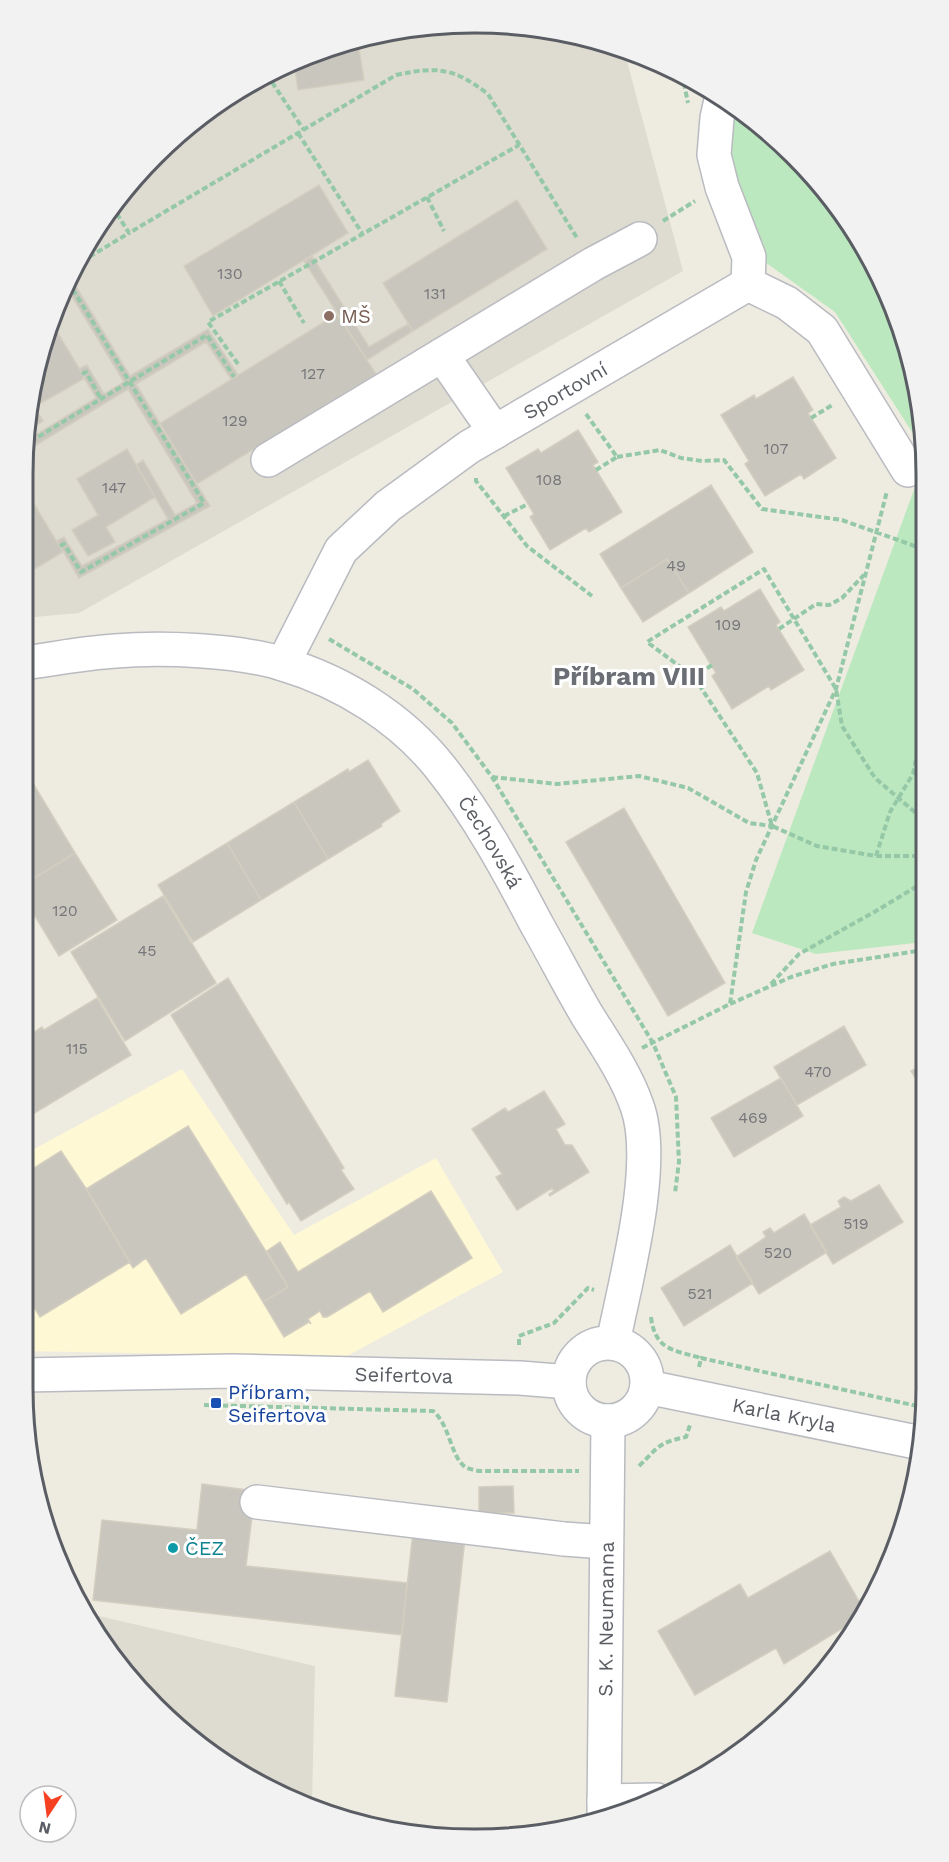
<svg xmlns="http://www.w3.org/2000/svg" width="949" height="1862" viewBox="0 0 949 1862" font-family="'Work Sans',sans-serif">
  <rect width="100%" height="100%" fill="#eeece1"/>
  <!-- commercial -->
  <path fill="#fff8d5" d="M182,1069L294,1235L436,1158L503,1272L345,1357L23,1351V1155Z"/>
  <!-- education -->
  <path fill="#dedbd0" d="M504,23L592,38L624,50L683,271L79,613L23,618V445L38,357L69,274L116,199L177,134L249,83L330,46L416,26Z
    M90,1614L315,1666L312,1804L224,1764L116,1663Z"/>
  <!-- green -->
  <path fill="#bce8bf" d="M730,106L773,135L850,223L892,302L923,415V449L835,312L755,255L720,161Z
    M923,465L924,942L816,954L752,933Z"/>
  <!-- building -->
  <path fill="#c9c6be" stroke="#d3cebf" stroke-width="1.5" d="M358,43L364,80L298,90L294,63L330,46Z
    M319,185L348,233L213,316L184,266Z
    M517,200L547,249L413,331L383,283Z
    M312,256L369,347L408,324L413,331L367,360L304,261Z
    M69,275L130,376L208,329L238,375L231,379L206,342L136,384L210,506L79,578L57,541L64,537L82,566L168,519L136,465L143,460L175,515L197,503L128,389L23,453L24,442L96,398L79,369L87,365L104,394L124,382L65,285Z
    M337,314L376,374L197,484L159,424Z
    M56,330L85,378L34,407L43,421L26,432L38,357L46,336Z
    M793,377L813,410L808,413L836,458L804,479L801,474L765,496L745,464L749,461L721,415L754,395L756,399Z
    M578,430L598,462L593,465L622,512L589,532L586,528L550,550L530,517L534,514L506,468L538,449L541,453Z
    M127,449L155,497L106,527L115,542L88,556L72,530L98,515L77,479Z
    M711,485L753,552L689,593L667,559L621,588L600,554Z
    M34,504L63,552L23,576V510Z
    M667,559L689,593L643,622L621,588Z
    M760,589L780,622L776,625L804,670L771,690L769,686L732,709L712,676L716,673L688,627L721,607L724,611Z
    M368,760L400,811L381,824L382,826L328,859L294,802L348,769L349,772Z
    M23,768L34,785L23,791Z
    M34,785L75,853L23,885V791Z
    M294,802L328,859L261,900L227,843Z
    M624,808L725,983L668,1016L566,842Z
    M227,843L261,900L193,942L158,885Z
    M75,853L117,920L59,956L23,896V885Z
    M163,896L216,983L125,1041L71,952Z
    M228,978L344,1168L341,1170L354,1189L301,1221L289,1202L287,1204L171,1015Z
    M97,998L131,1055L23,1120V1039L42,1027L44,1030Z
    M844,1026L866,1065L797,1105L774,1067Z
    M925,1063V1094L911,1071Z
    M781,1078L803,1116L734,1157L711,1118Z
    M544,1091L565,1124L556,1129L565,1145H572L589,1172L550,1196L549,1194L554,1191L552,1188L517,1210L496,1177L502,1174L472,1129L505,1108L508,1112Z
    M188,1126L288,1287L263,1302L246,1274L181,1314L146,1258L133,1268L86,1189Z
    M61,1151L89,1193L130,1262L40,1317L23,1289V1175Z
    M879,1185L903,1222L833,1264L810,1225L841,1207L838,1201L844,1197L851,1201Z
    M431,1191L472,1258L383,1312L370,1291L327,1317H323L320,1311L308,1319L311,1324L309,1322L284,1337L263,1302L288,1287L267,1251L280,1242L298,1272Z
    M804,1214L827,1252L759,1294L736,1257L766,1237L763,1232L770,1228L774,1233Z
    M730,1245L753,1283L684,1326L661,1288Z
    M202,1484L255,1491L246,1566L407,1583L402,1635L93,1600L102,1520L197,1530Z
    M513,1486L514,1513H479V1487Z
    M413,1532L465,1538L447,1702L395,1696Z
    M830,1551L864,1610L856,1620L784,1664L776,1648L695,1695L658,1631L740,1584L748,1598Z"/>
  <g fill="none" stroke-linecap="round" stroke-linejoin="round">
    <!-- minor casing -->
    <g stroke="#b9bbc1" stroke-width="36">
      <g id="minor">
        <path d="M721,100L717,118L714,155L722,187L749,257L748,284"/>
        <path d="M748,284L787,303L822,330L908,470"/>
        <path d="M442,355L495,432"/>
        <path d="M268,460L593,264L640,239"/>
        <path id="s1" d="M23,663C54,659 84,653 115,651C162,647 238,650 283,664C343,682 401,718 440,767C479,816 508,870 537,925C554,955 570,986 587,1015C605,1044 626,1074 637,1106C658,1163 625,1282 613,1343"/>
        <path id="s2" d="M283,664L341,550L388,506L469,447L748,284"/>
        <circle cx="608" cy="1382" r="39"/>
        <path id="s3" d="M23,1375L232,1371L520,1378L569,1382"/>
        <path id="s4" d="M647,1387L921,1443"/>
        <path d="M257,1502L564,1539L606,1542"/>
        <path d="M604,1801L657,1800"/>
        <path id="s5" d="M604,1815L608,1421"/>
      </g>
    </g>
    <!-- path -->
    <path stroke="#94c8a7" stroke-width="4" stroke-dasharray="6 3" stroke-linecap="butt" d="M682,74L688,103
      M267,75L304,130
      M298,133L362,233
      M427,197L444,231
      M112,206L129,233L396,75C438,66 454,68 488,94L577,238
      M663,221L695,201
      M74,266L129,233
      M279,281L304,323
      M238,364L208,322L519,145
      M82,374L86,372L101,399
      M586,414L617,457L596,470
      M811,418L834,404
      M23,446L207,335L234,377
      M617,457L660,450L681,458L702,461L724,460L762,509L842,520L923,549
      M476,478V481L527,546L592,596
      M504,516L528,504
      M60,546L64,544L81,572L204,503L67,280
      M779,629L816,604L829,605L842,598L864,575
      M329,639L413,689L452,723L492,777L653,1043L676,1097L679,1162L675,1193
      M712,665L694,677L647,642L764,569L836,689L842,726L875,778L924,820
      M694,677L757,773L772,826L817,846L876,856H924
      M492,777L557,784L639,776L688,788L749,823L772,826
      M876,856L890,812L913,774L920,740L924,736
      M771,984L799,954L876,911L924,882
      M730,1004L791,977L833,964L924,950
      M642,1048L730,1004L746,892L756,860L836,689L887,491
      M651,1317C655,1350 673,1350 701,1358
      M519,1345V1336L554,1323L588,1288L594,1290
      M699,1367L701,1358L926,1408
      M204,1405L433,1411C450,1425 450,1455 465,1467C468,1469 474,1470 479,1471H579
      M639,1466C659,1447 657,1443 686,1437L690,1425"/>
    <!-- minor -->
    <use href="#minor" stroke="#fff" stroke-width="33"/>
  </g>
  <!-- markers -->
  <circle fill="#8d6e63" stroke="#fff" stroke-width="2" cx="329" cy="316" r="6"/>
  <rect fill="#1a4fb4" stroke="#fff" stroke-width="2" x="210" y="1397" width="12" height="12" rx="3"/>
  <circle fill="#0f9aa8" stroke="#fff" stroke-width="2" cx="173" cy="1548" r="6"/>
  <g text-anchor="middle" stroke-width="6" stroke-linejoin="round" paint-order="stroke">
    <!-- number labels -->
    <g font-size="16" fill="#76777a">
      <text x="230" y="279">130</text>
      <text x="435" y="299">131</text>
      <text x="313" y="379">127</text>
      <text x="235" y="426">129</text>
      <text x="776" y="454">107</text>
      <text x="549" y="485">108</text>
      <text x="114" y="493">147</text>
      <text x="676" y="571">49</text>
      <text x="728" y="630">109</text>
      <text x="65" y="916">120</text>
      <text x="147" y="956">45</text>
      <text x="77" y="1054">115</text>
      <text x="818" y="1077">470</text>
      <text x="753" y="1123">469</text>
      <text x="856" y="1229">519</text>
      <text x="778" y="1258">520</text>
      <text x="700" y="1299">521</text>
    </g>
    <!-- education labels -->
    <g font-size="20" fill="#785e54" stroke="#fff" text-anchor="start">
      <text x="341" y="323">MŠ</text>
    </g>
    <!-- street labels -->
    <g font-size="20" fill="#5a5d63" stroke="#fff">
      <text dy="7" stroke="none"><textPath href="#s2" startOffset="404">Sportovní</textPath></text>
      <text dy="7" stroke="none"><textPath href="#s1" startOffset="543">Čechovská</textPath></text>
      <text dy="7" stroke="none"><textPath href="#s3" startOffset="381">Seifertova</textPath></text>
      <text dy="7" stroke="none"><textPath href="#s4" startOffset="140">Karla Kryla</textPath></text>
      <text dy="7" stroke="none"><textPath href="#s5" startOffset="196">S. K. Neumanna</textPath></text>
    </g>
    <!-- transit labels -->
    <g font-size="20" fill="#164399" stroke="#fff" text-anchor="start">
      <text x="228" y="1399">Příbram,<tspan x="228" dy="23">Seifertova</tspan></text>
    </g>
    <!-- culture labels -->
    <g font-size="20" fill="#0d838f" stroke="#fff" text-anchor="start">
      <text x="185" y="1555">ČEZ</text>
    </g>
    <!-- district labels -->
    <g font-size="26" font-weight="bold" fill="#6b6f75" stroke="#fff">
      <text x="629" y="685">Příbram VIII</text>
    </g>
  </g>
  <!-- crop -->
  <path d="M0 0H949V1862H0ZM474 33H475A441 441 0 0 1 916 474V1388A441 441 0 0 1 475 1829H474A441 441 0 0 1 33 1388V474A441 441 0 0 1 474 33Z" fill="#f2f2f3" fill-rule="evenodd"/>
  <path fill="none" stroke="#5a5d63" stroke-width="3" d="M474 33H475A441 441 0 0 1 916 474V1388A441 441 0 0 1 475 1829H474A441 441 0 0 1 33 1388V474A441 441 0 0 1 474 33Z"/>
  <!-- north arrow -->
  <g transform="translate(48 1814) rotate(193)"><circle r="28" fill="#ffffff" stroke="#bdbec1" stroke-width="1.5"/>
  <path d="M0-4.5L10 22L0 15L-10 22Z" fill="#f54021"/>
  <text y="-9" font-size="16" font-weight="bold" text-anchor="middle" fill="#5a5d63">N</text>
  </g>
</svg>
